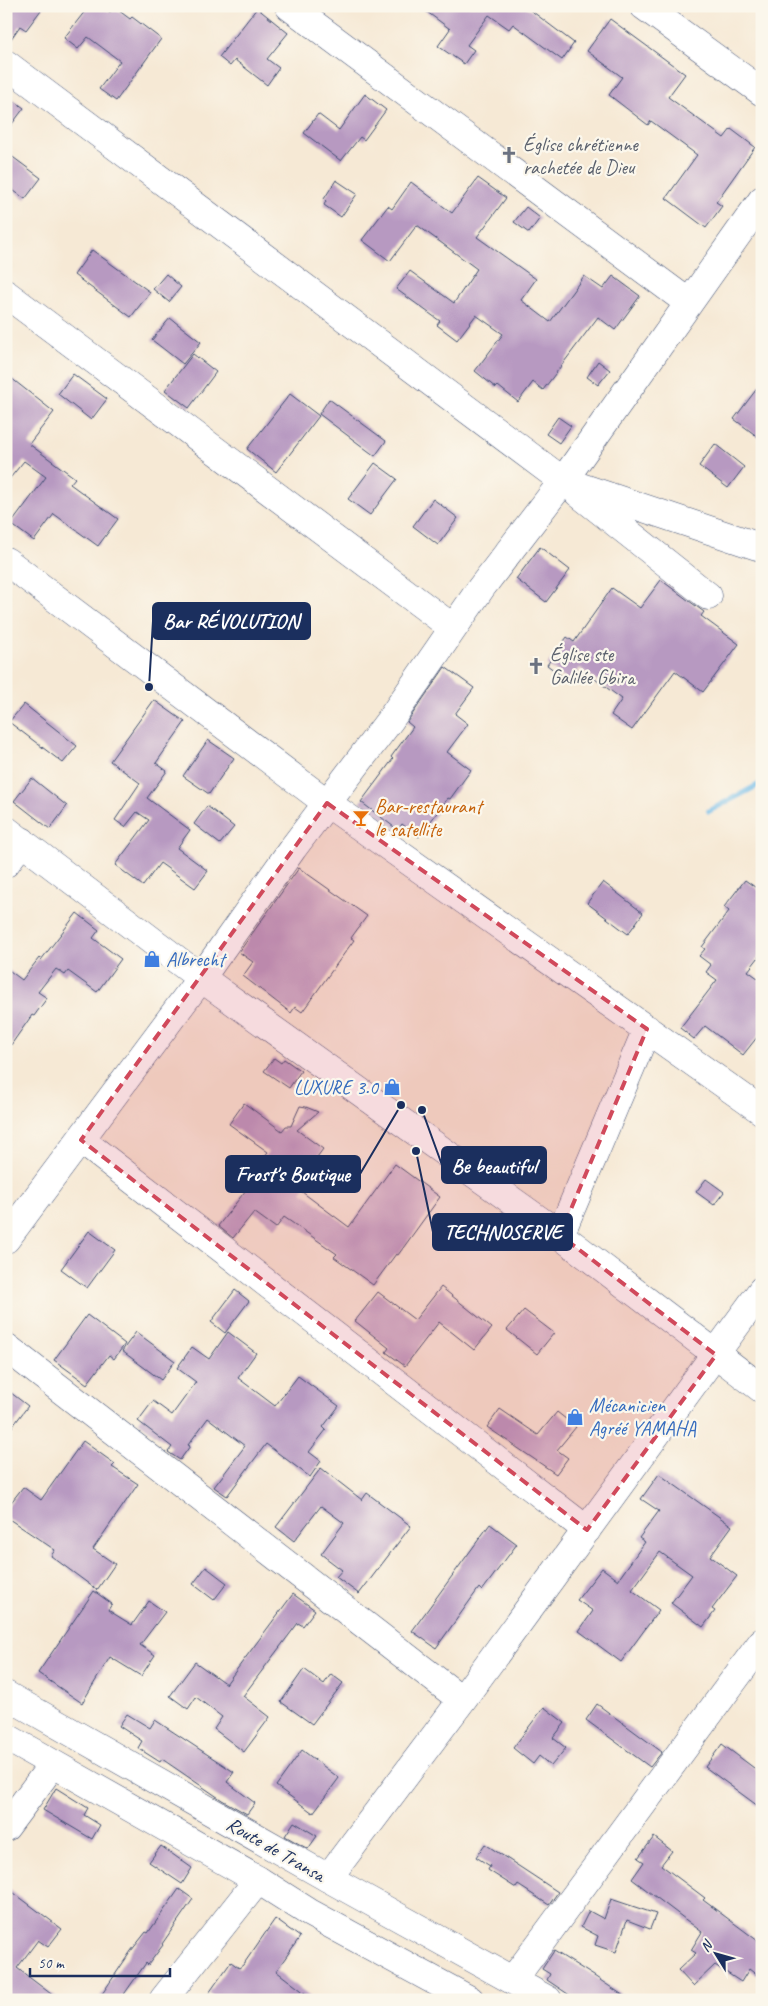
<svg xmlns="http://www.w3.org/2000/svg" width="768" height="2006" viewBox="0 0 768 2006" font-family="Caveat,sans-serif">
  <rect width="100%" height="100%" fill="#fbf7ec"/>
  <filter id="ink" filterUnits="userSpaceOnUse"><feTurbulence type="fractalNoise" baseFrequency=".02" numOctaves="2"/><feDisplacementMap in="SourceGraphic" scale="10" xChannelSelector="R" yChannelSelector="G"/><feConvolveMatrix kernelMatrix="1 2 1 2 8 2 1 2 1" color-interpolation-filters="sRGB"/></filter>
  <filter id="wash" filterUnits="userSpaceOnUse"><feTurbulence type="fractalNoise" baseFrequency=".0096" numOctaves="4" result="noise"/><feDisplacementMap in="SourceGraphic" scale="20" xChannelSelector="R" yChannelSelector="G"/><feGaussianBlur stdDeviation="1.12" result="paint"/><feColorMatrix in="noise" values="0 0 0 0 0 0 0 0 0 0 0 0 0 0 0 0 0 1.4 0 .05"/><feComposite in="paint" operator="in"/></filter>
  <g filter="url(#wash)">
    <rect width="100%" height="100%" fill="#f6e9d5"/>
    <g fill="none" stroke-linecap="round" stroke-linejoin="round">
      <!-- stream -->
      <path stroke="#6fbbe9" stroke-width="5.5" d="M709,811L762,783"/>
    </g>
    <g id="blocks">
      <!-- building -->
      <path fill="#b799c1" d="M6,6H44L26,30L20,26L6,46Z
        M89,6H102L110,12L114,7L130,19L132,17L161,39L116,101L99,89L120,61L88,37L78,49L64,38Z
        M419,6H525L574,43L562,60L513,24L509,29L489,15L467,45L474,50L464,64L438,46L450,29Z
        M257,8L288,33L267,59L279,68L267,85L235,60L230,66L219,57Z
        M610,19L685,74L668,97L724,138L731,129L755,147L716,202L722,206L706,228L666,198L697,155L651,121L648,125L609,95L622,77L587,51Z
        M365,94L386,110L364,140L360,137L341,161L304,133L318,114L339,130Z
        M6,95L24,108L6,132Z
        M6,152L41,178L25,199L6,185Z
        M478,178L506,198L477,237L536,279L521,300L550,322L584,276L603,289L613,276L640,296L615,330L598,317L543,390L533,382L518,402L498,386L496,388L475,371L503,334L476,315L457,340L437,325L440,321L396,289L410,271L454,303L477,269L417,225L390,261L362,240L388,206L392,209L411,182L452,213Z
        M336,180L357,194L341,217L324,205L326,201L324,199Z
        M526,207L540,218L529,233L514,222Z
        M92,250L150,292L131,317L74,275Z
        M166,274L181,287L169,302L153,289Z
        M170,318L201,342L183,364L152,340Z
        M193,354L216,372L189,408L165,390Z
        M598,361L610,370L598,385L587,377Z
        M6,374L54,412L29,444L75,478L70,484L118,519L98,546L54,514L34,541L11,524L46,477L24,461L6,483Z
        M73,374L107,399L91,420L58,394Z
        M762,382V440L734,419Z
        M290,394L319,416L276,472L247,449Z
        M329,399L386,441L375,456L319,414Z
        M558,417L571,426L559,443L546,434Z
        M715,444L744,467L728,488L699,466Z
        M375,463L397,479L370,515L348,499Z
        M433,499L458,518L438,545L413,526Z
        M540,547L570,570L546,602L516,579Z
        M661,580L704,612L701,616L739,644L703,692L675,671L632,730L611,715L622,699L580,668L570,682L547,665L567,637L574,642L612,588L640,608Z
        M445,667L474,688L455,714L468,724L447,752L471,770L450,799L448,798L419,837L402,824L398,830L361,802L393,759L391,757L413,727L407,722Z
        M154,700L185,722L156,763L167,771L147,798L190,830L177,848L208,871L195,888L160,863L143,886L115,865L149,820L137,812L125,827L115,820L140,783L110,761Z
        M24,704L77,746L63,763L9,722Z
        M208,740L234,758L209,794L183,776Z
        M32,778L67,806L50,829L14,801Z
        M207,806L234,827L220,844L194,824Z
        M299,868L367,916L351,938L354,940L302,1012L295,1007L291,1013L243,976L253,962L239,952Z
        M745,880L762,892V953L748,971L762,981V1031L743,1055L705,1026L694,1039L680,1028L717,980L706,972L711,965L699,956L705,949L702,947L729,911L724,907Z
        M603,882L643,913L628,934L587,903Z
        M77,913L99,930L93,938L121,959L97,992L68,971L65,975L56,969L38,992L47,998L34,1016L32,1015L6,1052V968L22,980L39,958L41,960Z
        M274,1058L281,1063L284,1059L301,1071L289,1088L264,1071Z
        M244,1103L282,1131L286,1126H291L300,1106L306,1107L318,1112L297,1130L323,1149L298,1183L305,1187L302,1192L349,1227L395,1164L440,1197L398,1255L396,1254L373,1285L334,1257L337,1254L284,1217L276,1228L254,1212L233,1238L218,1226L260,1172L255,1168L268,1152L229,1124Z
        M706,1179L724,1192L714,1205L696,1192Z
        M89,1231L115,1250L87,1288L61,1269Z
        M441,1287L492,1328L474,1350L439,1322L405,1366L386,1352L389,1348L355,1321L378,1292L415,1320Z
        M235,1290L249,1301L225,1333L211,1322Z
        M524,1310L554,1333L537,1354L507,1330Z
        M87,1315L125,1344L114,1359L109,1355L87,1384L54,1360Z
        M136,1332L175,1361L161,1380L122,1351Z
        M228,1332L256,1353L238,1378L275,1406L298,1376L339,1406L323,1427L326,1430L309,1452L321,1461L310,1477L266,1444L227,1496L214,1487L245,1446L208,1418L188,1445L190,1446L180,1460L168,1452L172,1447L138,1421L153,1401L172,1415L196,1382L177,1368L192,1347L209,1359Z
        M6,1389L28,1406L6,1435Z
        M500,1409L538,1435L557,1412L576,1427L557,1450L568,1458L556,1474L487,1427Z
        M83,1441L115,1464L112,1467L138,1484L93,1549L115,1564L97,1590L51,1556L55,1550L6,1517V1509L23,1487L41,1500Z
        M321,1468L362,1500L367,1493L411,1526L359,1594L336,1577L342,1570L321,1554L344,1523L321,1506L294,1541L276,1527Z
        M659,1474L732,1526L710,1556L737,1576L712,1609L715,1611L703,1627L671,1603L692,1575L660,1552L632,1590L659,1610L621,1662L579,1631L593,1611L577,1600L602,1568L618,1580L645,1542L639,1538L659,1511L641,1499Z
        M490,1524L517,1544L482,1591L479,1588L436,1648L412,1631Z
        M206,1567L227,1583L214,1600L193,1584Z
        M94,1591L112,1604L108,1610L132,1625L149,1601L165,1612L140,1645L155,1655L141,1676L110,1657L82,1703L38,1673Z
        M293,1594L315,1610L303,1626L298,1623L243,1696L270,1717L244,1752L214,1729L222,1717L196,1697L188,1709L170,1696L195,1662L226,1684Z
        M304,1669L324,1684L331,1674L343,1683L312,1724L281,1702Z
        M597,1704L662,1752L650,1767L586,1720Z
        M544,1707L565,1723L553,1738L566,1748L551,1766L539,1756L533,1764L513,1748Z
        M127,1714L150,1728L155,1720L234,1772L227,1782L255,1803L247,1814L222,1800L162,1759L160,1762L138,1748L142,1741L119,1726Z
        M722,1744L762,1774V1809L705,1767Z
        M302,1750L339,1778L313,1813L276,1786Z
        M56,1788L88,1808L84,1815L100,1825L92,1839L43,1810Z
        M294,1822L317,1836L308,1849L285,1836Z
        M654,1837L672,1851L661,1865L705,1898L703,1900L762,1944V1979L749,1969L741,1982L715,1965L693,1986L678,1970L696,1953L691,1950L702,1932L632,1879L644,1862L638,1858Z
        M485,1844L558,1892L549,1905L518,1885L516,1888L488,1870L490,1866L476,1857Z
        M161,1846L192,1868L182,1884L149,1862Z
        M6,1887L62,1929L48,1947L38,1940L17,1968L59,2000H6Z
        M179,1889L193,1899L162,1944L163,1945L148,1965L146,1963L120,2000H98L131,1951L146,1932L148,1933Z
        M611,1899L656,1914L650,1929L627,1920L616,1952L595,1945L598,1936L581,1927L589,1911L604,1919Z
        M275,1919L300,1937L276,1971L314,2000H218L209,1993L231,1962L239,1968L243,1965Z
        M554,1951L594,1976L630,2000H577L547,1980L550,1974L542,1969Z"/>
    </g>
  </g>
  <g filter="url(#ink)">
    <use href="#blocks" fill-opacity="0" stroke="#3c4b70" stroke-width="1"/>
    <g fill="none" stroke-linecap="round" stroke-linejoin="round">
      <!-- minor casing -->
      <g stroke="#3c4b70" stroke-width="29">
        <path id="minor" d="M289,6L689,303
          M644,6L762,92
          M6,64L563,481L481,588L390,720L293,848L201,978L6,1239
          M6,294L453,628
          M563,481L762,200
          M563,481L757,546L762,542
          M578,493L708,596
          M6,561L327,803L762,1111
          M6,830L201,978L560,1235L762,1389
          M6,863L22,841
          M81,1140L587,1530
          M560,1235L647,1029
          M6,1347L462,1700
          M6,1827L53,1764
          M328,1878L462,1700L762,1290
          M513,1980L762,1642
          M163,2000L258,1880"/>
      </g>
      <!-- major casing -->
      <g stroke="#3c4b70" stroke-width="29">
        <path id="major" d="M6,1695L328,1878L548,2000
          M6,1737L258,1880L310,1913L470,2000"/>
      </g>
      <!-- minor -->
      <use href="#minor" stroke="#fff" stroke-width="28"/>
      <!-- major -->
      <use href="#major" stroke="#fff" stroke-width="28"/>
    </g>
  </g>
  <!-- marked area -->
  <path fill="#d1495b" fill-opacity="0.2" stroke="#d1495b" stroke-width="4" stroke-dasharray="10 6" stroke-linejoin="round" d="M327,803L647,1029L560,1235L716,1355L587,1530L81,1140Z"/>
  <!-- icons -->
  <defs>
    <g id="church-bare" transform="scale(1.35)"><path d="M-1.2-6h2.4v3.5h3.3v2.4h-3.3V6h-2.4V-.1h-3.3v-2.4h3.3Z" fill="#6b7280" stroke="#fbf7ec" stroke-width="2.5" paint-order="stroke"/></g>
    <g id="bar-bare" transform="scale(1.35)"><path d="M-6-5H6L.8 .8V4.5H3.5V6h-7V4.5H-.8V.8Z" fill="#e8710a" stroke="#fbf7ec" stroke-width="2.5" paint-order="stroke"/></g>
    <g id="shop-bare" transform="scale(1.35)"><path d="M-5-2.5h2.3a2.7 3.5 0 0 1 5.4 0H5L5.5 6h-11ZM-1.5-2.5h3a1.5 2.3 0 0 0-3 0Z" fill="#3f7fe0" stroke="#fbf7ec" stroke-width="2.5" paint-order="stroke"/></g>
  </defs>
  <g fill-rule="evenodd">
    <use href="#church-bare" x="509" y="155"/>
    <use href="#church-bare" x="536" y="666"/>
    <use href="#bar-bare" x="361" y="818"/>
    <use href="#shop-bare" x="152" y="959"/>
    <use href="#shop-bare" x="392" y="1087"/>
    <use href="#shop-bare" x="575" y="1417"/>
  </g>
  <g text-anchor="middle" stroke-width="4.5" stroke-linejoin="round" paint-order="stroke">
    <!-- worship labels -->
    <g font-size="20" fill="#5b616d" stroke="#fbf7ec" text-anchor="start">
      <text x="523" y="151">Église chrétienne<tspan x="523" dy="23">rachetée de Dieu</tspan></text>
      <text x="550" y="661">Église ste<tspan x="550" dy="23">Galilée Gbira</tspan></text>
    </g>
    <!-- food labels -->
    <g font-size="20" fill="#c56008" stroke="#fbf7ec" text-anchor="start">
      <text x="375" y="813">Bar-restaurant<tspan x="375" dy="23">le satellite</tspan></text>
    </g>
    <!-- shop labels -->
    <g font-size="20" fill="#366cbe" stroke="#fbf7ec" text-anchor="start">
      <text x="166" y="966">Albrecht</text>
      <text x="378" y="1094" text-anchor="end">LUXURE 3.0</text>
      <text x="589" y="1412">Mécanicien<tspan x="589" dy="23">Agréé YAMAHA</tspan></text>
    </g>
    <!-- street labels -->
    <g font-size="20" fill="#1b2f5e" stroke="#fbf7ec">
      <text transform="translate(276 1849) rotate(30)" y="7">Route de Transa</text>
    </g>
  </g>
  <!-- callouts -->
  <path fill="none" stroke="#1b2f5e" stroke-width="2" d="M149 687L153 621M422 1110L442 1165M401 1105L360 1174M416 1151L433 1232"/>
  <g fill="#1b2f5e" stroke="#fbf7ec" stroke-width="2">
    <circle cx="149" cy="687" r="5"/>
    <circle cx="422" cy="1110" r="5"/>
    <circle cx="401" cy="1105" r="5"/>
    <circle cx="416" cy="1151" r="5"/>
  </g>
  <g fill="#1b2f5e" stroke="#1b2f5e" stroke-width="2">
    <rect x="153" y="603" width="157" height="36" rx="5"/>
    <rect x="442" y="1147" width="104" height="36" rx="5"/>
    <rect x="226" y="1156" width="134" height="36" rx="5"/>
    <rect x="433" y="1214" width="139" height="36" rx="5"/>
  </g>
  <g font-size="21" text-anchor="middle" font-weight="bold" fill="#fff">
    <text x="231" y="628">Bar RÉVOLUTION</text>
    <text x="494" y="1173">Be beautiful</text>
    <text x="293" y="1181">Frost's Boutique</text>
    <text x="503" y="1239">TECHNOSERVE</text>
  </g>
  <!-- margin -->
  <rect width="768" height="2006" fill="none" stroke="#fbf7ec" stroke-width="25"/>
  <!-- north arrow -->
  <g transform="translate(716 1954) rotate(307)" stroke="#fbf7ec" stroke-width="4" paint-order="stroke">
  <path d="M0-4L9 19L0 12L-9 19Z" fill="#1b2f5e"/>
  <text y="-8" font-size="14" font-weight="bold" text-anchor="middle" fill="#1b2f5e">N</text>
  </g>
  <!-- scale -->
  <path d="M30 1968v8h140v-8" fill="none" stroke="#1b2f5e" stroke-width="2.5"/>
  <text x="38" y="1968" font-size="15" fill="#1b2f5e" stroke="#fbf7ec" stroke-width="4" paint-order="stroke">50 m</text>
</svg>
